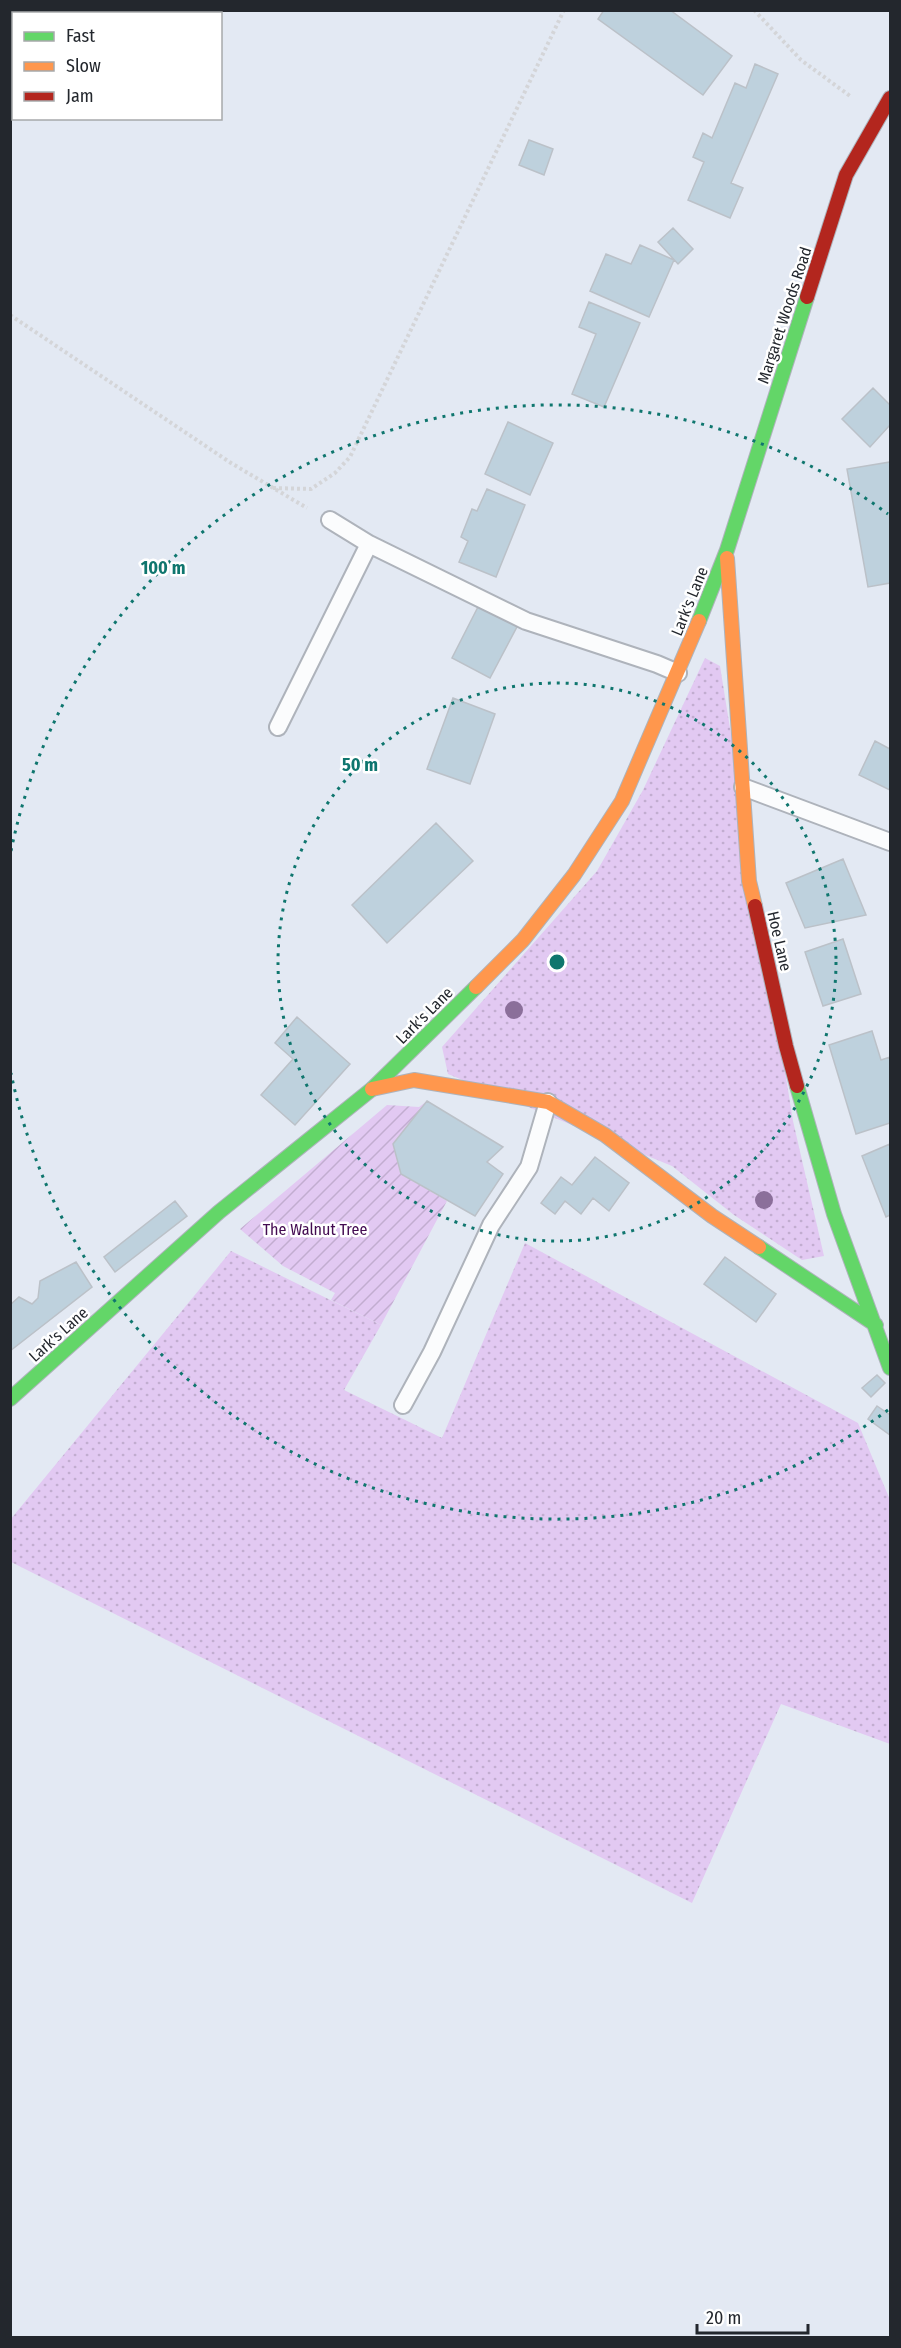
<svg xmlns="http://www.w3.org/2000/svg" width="901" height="2348" viewBox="0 0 901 2348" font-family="'Fira Sans Condensed',sans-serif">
  <defs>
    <pattern id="grass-dots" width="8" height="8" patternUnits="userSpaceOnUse" patternTransform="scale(1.5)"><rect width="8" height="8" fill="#e2c9f2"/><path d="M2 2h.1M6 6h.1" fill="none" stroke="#c2add0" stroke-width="1.8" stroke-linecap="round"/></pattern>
    <pattern id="garden-furrows" width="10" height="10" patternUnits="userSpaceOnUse" patternTransform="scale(1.5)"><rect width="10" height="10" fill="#e2c9f2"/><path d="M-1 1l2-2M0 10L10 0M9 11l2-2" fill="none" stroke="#c2add0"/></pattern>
  </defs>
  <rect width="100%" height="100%" fill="#e3e9f3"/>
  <!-- grass -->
  <path fill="url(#grass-dots)" d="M705,658L720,666L793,1121L824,1256L802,1260L734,1215L672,1166L448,1074L442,1047L597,871L643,790Z
    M525,1243L858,1423L890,1500V1744L781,1704L692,1903L11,1562L10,1520L231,1251L381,1325L344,1390L442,1438Z"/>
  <!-- garden -->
  <path fill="url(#garden-furrows)" d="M427,1101L393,1144L401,1174L447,1201L381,1325L331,1300L335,1293L283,1266L240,1229L387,1105L419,1107Z"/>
  <!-- building -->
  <path fill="#bed1dd" stroke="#bbc1c8" stroke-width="1.5" d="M604,10H670L732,56L703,95L598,19Z
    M755,64L778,74L731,183L743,188L730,218L688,200L704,162L693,157L703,133L712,138L735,83L746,88Z
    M529,140L553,149L544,175L519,165Z
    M673,228L693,249L678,264L658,242Z
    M640,245L674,260L649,317L590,291L606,254L631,264Z
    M589,302L640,323L604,407L572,394L596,334L579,327Z
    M873,388L890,405V425L870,447L842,419Z
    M508,422L553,443L530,495L485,474Z
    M890,462V583L868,587L847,469Z
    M487,489L525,505L496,577L459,562L468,541L461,537L472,509L477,511Z
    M480,603L519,623L490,678L452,658Z
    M453,698L495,714L470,784L427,769Z
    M875,741L890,749V790L859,775Z
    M436,823L473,861L387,943L352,905Z
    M843,859L866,915L805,928L786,883Z
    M843,939L861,994L823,1006L805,952Z
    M297,1017L350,1064L295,1125L261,1095L293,1059L275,1043Z
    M872,1031L881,1060L890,1057V1123L856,1134L829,1045Z
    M427,1101L503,1147L487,1162L503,1174L475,1216L401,1174L393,1144Z
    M890,1144V1215L886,1217L862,1156Z
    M595,1157L629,1183L609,1211L593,1198L581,1214L565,1201L555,1214L541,1203L561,1177L572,1185Z
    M175,1201L187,1216L115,1272L104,1257Z
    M725,1257L776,1294L756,1322L704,1284Z
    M76,1262L92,1287L10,1351V1305L19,1297L32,1304L38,1298L40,1281Z
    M877,1375L885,1383L871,1397L862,1388Z
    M877,1406L890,1415V1435L868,1419Z"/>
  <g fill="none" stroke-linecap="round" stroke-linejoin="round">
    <!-- lane casing -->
    <g stroke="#aeb3bb" stroke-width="20">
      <path id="lane" d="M330,520L369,544L526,621L657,664L678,673
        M278,727L369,544
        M743,787L890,842
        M403,1405L432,1352L491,1225L529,1167L548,1102"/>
    </g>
    <!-- fast casing -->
    <g stroke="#aeb3bb" stroke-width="16">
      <path id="fast" d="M699,621L727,550L807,297
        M797,1086L834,1214L890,1368
        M759,1247L876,1325
        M10,1399L219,1212L372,1089L476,987"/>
    </g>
    <!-- slow casing -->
    <g stroke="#aeb3bb" stroke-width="16">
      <path id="slow" d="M727,558L749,881L755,906
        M476,987L523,940L574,875L622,801L699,621
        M372,1089L414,1080L548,1102L605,1135L712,1216L759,1247"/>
    </g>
    <!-- jam casing -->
    <g stroke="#aeb3bb" stroke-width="16">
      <path id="jam" d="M807,297L846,175L890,98
        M755,906L786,1046L797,1086"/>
    </g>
    <!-- path -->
    <path stroke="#d4d5d8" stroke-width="4" stroke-dasharray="3 3" stroke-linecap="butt" d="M754,10L801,60L850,96
      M42,14L44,10
      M10,60L14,55
      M10,315L231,463L307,508
      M273,488L311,489L335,473L350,457L564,10"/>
    <!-- lane -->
    <use href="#lane" stroke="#fbfcfd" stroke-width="16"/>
    <!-- fast -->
    <use href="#fast" stroke="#63d668" stroke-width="14"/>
    <!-- slow -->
    <use href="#slow" stroke="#ff974d" stroke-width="14"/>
    <!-- jam -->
    <use href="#jam" stroke="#b3261e" stroke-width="14"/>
  </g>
  <!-- trees -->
  <g fill="#8b6f9a">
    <circle cx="514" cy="1010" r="9"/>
    <circle cx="764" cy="1200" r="9"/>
  </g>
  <!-- distance rings -->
  <g fill="none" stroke="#0f766e" stroke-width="3" stroke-dasharray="3 6">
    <circle cx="557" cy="962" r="279"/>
    <path d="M888 1410A557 557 0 0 1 11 1073M11 851A557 557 0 0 1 888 514"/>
  </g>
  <g text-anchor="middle" stroke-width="5" stroke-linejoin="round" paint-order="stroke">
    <!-- street labels -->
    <g font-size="16" fill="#23272d" stroke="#fff">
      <text transform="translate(784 315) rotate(-72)" y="6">Margaret Woods Road</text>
      <text transform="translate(689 601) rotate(-68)" y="6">Lark's Lane</text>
      <text transform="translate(780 941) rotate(77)" y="6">Hoe Lane</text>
      <text transform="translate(424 1015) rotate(-45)" y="6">Lark's Lane</text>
      <text transform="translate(58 1334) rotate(-42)" y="6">Lark's Lane</text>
    </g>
    <!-- park labels -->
    <g font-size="16" fill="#430b51" stroke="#fff">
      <text x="315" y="1235">The Walnut Tree</text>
    </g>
  </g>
  <circle cx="557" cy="962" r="9" fill="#0f766e" stroke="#fff" stroke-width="3"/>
  <g font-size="18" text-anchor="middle" font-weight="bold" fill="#0f766e" stroke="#fff" stroke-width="5" stroke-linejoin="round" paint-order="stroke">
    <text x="163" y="574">100 m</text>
    <text x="360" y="771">50 m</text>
  </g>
  <!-- border -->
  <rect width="901" height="2348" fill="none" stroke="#23272d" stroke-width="24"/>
  <!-- legend -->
  <rect x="12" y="12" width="210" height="108" fill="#ffffff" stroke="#a7a9ab" stroke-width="1.5"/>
  <rect x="24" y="32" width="30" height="9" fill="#63d668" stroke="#a7a9ab" stroke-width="1.5"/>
  <text x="66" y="42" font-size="18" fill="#23272d">Fast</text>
  <rect x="24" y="62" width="30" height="9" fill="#ff974d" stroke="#a7a9ab" stroke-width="1.5"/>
  <text x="66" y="72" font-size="18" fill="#23272d">Slow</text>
  <rect x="24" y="92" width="30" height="9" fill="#b3261e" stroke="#a7a9ab" stroke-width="1.5"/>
  <text x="66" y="102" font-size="18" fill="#23272d">Jam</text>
  <!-- scale -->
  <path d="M697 2324v9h111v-9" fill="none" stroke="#23272d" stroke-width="3"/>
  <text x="706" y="2324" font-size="18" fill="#23272d" stroke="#ffffff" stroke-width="4.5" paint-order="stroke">20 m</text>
</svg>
